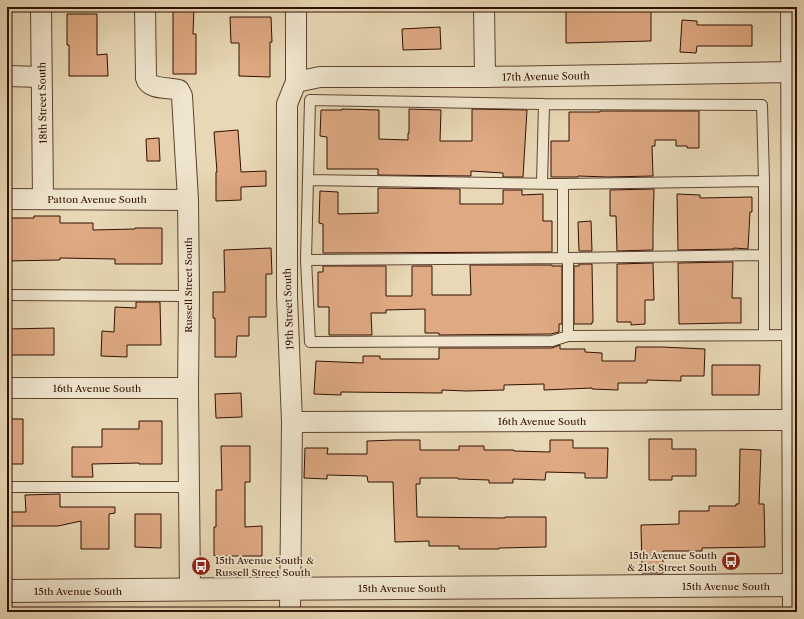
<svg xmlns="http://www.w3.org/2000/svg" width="804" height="619" viewBox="0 0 804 619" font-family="'Libre Caslon Text',serif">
  <rect width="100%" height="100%" fill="#e8d8b5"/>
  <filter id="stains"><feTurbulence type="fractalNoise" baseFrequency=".005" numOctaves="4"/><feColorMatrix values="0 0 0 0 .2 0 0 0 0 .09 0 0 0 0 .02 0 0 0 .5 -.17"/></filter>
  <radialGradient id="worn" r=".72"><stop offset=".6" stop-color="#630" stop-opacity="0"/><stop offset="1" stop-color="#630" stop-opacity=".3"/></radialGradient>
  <!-- building -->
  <path fill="#dea983" stroke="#311002" d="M173,7H194L193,34H196V74H173Z
    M566,7H651V41L566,43Z
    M67,14H97V55L107,54L108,76H69V45H67Z
    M230,17H271L272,42H270V77L239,76V43H231Z
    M682,20L697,21V25H752V46H697L696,53L680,52Z
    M440,27L441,49L403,50L402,29Z
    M342,109L379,110V139L408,140V133H409V109L441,110L440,141H472V109L527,110L523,177H503V173L471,171V176L378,175V169H327V137L320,136L321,110H342Z
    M600,111H699V148H687V146H676V140H655V146H652L653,176L608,177L578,176V177H551V141H569V112H600Z
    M238,130L241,172L266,171V186L241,187V200L216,201V172H217L214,132Z
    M159,138L160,161H147L146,139Z
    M378,188L460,189V204H503V190H522V195L543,194V221H552V252L323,253V224L319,223L320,191L338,192V214L378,213Z
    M654,189L653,227V250L617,251L616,216H610V190Z
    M677,194L700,195V198L752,197V212H750L748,249L734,248V249L678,250Z
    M34,216H60V223H93V230L135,229V228H162V264H115V259L60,258V260L7,261V218H34Z
    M591,221L592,251H579L578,222Z
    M271,248L272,274H266V317H249V336H237L236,357H215V318H213V292H225L224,250Z
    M733,262L732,298H741V323H727L679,324L678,263Z
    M653,263L654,300H645V324L631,325V322H617V264Z
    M579,264H592L593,322H592V324H574V266H579Z
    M470,265H552V266H562V324H559V332L551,334L439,335V333H425V309L386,310V313H371L372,335H329V307H318V272H323V266H386V296H412V266H432V295H471Z
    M136,302H160L161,345H127V357L101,356L102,331L114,332L115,307L136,308Z
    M54,328V355H7V329Z
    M560,345V349H585V352L602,353V361H635L636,347H662L705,349L704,376H681V381L647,380V383H618V390L592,389V388L544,390V384L504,385V390L466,391L442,390V393L341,392V395L314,394L316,361L363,363V356H380V359H439V348H552Z
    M712,365H760L759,395H712Z
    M241,393L242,417L216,418L215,394Z
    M7,419H23V464H7Z
    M139,421H162V464H139V463L92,464L93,477H72V447H102V429H139Z
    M649,439H672V449H696V476H672V480H649Z
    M395,440H420V450H459V446H484V450H514V451L550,452V440H573V448H608L607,478H585V473L546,472L545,480L513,479V483H489V480L458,479V478H420V484H416L417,517L505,518V517H546V547L499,548V549H459V546H429V541L395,542L393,482H368L367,476L327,475V479L304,478L305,448H328L327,454H367V441Z
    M221,446H250V482H245V527L262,526V556H214V527H216V490H222Z
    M740,449L761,450L759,504H764L765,547L702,548V551H663V573H642L641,525L679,524V511H709V506H736V504H739Z
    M60,494V507H115V513L109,514V549H81V521L58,526H7V512H26L25,495Z
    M135,514H161V548L135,547Z"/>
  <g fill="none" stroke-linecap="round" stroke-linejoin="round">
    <!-- service casing -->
    <g stroke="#5f422f" stroke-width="12">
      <path id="service" d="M308,180L310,100L544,104
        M764,181L563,184L308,180L306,260L310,342L552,341L568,336L792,335
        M542,183L544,104L762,105L764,181V335
        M563,184V258
        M568,258V336
        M306,260L563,258H568L764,255
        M7,295L189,296
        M7,487H189"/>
    </g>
    <!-- minor casing -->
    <g stroke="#5f422f" stroke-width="22">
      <path id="minor" d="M41,7L43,199
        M145,7L146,78C149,90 169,87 179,90L182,96L188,200L189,296L188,388L190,590
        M484,7L485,77
        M791,7L793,612
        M7,76L41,77
        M296,82L320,77H485L797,72
        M7,199L188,200
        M7,388H188
        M292,422L792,420
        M290,612L292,422L287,296V104L296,82V7"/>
    </g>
    <!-- tertiary casing -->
    <g stroke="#5f422f" stroke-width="24">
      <path id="tertiary" d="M7,591L797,585"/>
    </g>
    <!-- service -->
    <use href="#service" stroke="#f0e6cf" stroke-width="10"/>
    <!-- minor -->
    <use href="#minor" stroke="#f0e6cf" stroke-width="20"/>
    <!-- tertiary -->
    <use href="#tertiary" stroke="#f0e6cf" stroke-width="22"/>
  </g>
  <!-- icons -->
  <defs>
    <g id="bus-disc" transform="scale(1)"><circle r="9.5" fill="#8f2418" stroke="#f0e6cf"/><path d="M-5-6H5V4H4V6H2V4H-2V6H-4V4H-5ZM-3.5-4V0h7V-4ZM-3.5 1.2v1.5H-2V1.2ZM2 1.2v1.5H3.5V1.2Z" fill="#fff"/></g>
  </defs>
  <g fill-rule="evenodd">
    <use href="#bus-disc" x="731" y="561"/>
    <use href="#bus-disc" x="201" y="566"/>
  </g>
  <g text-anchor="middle" stroke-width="3.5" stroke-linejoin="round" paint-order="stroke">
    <!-- street labels -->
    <g font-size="10" fill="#311002" stroke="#f0e6cf">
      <text transform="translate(546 76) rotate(-1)" y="4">17th Avenue South</text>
      <text transform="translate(42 103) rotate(-91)" y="4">18th Street South</text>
      <text x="97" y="203">Patton Avenue South</text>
      <text transform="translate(188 285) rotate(-90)" y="4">Russell Street South</text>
      <text transform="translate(288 309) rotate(-92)" y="4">19th Street South</text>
      <text x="97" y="392">16th Avenue South</text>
      <text x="542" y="425">16th Avenue South</text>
      <text x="726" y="590">15th Avenue South</text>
      <text x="402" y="592">15th Avenue South</text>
      <text x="78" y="595">15th Avenue South</text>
    </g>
    <!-- poi labels -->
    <g font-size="10" fill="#311002" stroke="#f0e6cf" text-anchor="end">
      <text x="717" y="559">15th Avenue South<tspan x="717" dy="12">&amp; 21st Street South</tspan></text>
      <text x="215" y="564" text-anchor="start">15th Avenue South &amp;<tspan x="215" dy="12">Russell Street South</tspan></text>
    </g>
  </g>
  <!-- margin -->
  <rect width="804" height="619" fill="none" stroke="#e8d8b5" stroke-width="24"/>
  <rect x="8" y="8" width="788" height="603" fill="none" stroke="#311002" stroke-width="2"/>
  <rect x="12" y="12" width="780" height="595" fill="none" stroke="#311002"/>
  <rect width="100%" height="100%" filter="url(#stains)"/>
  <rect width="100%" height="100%" fill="url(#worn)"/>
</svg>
